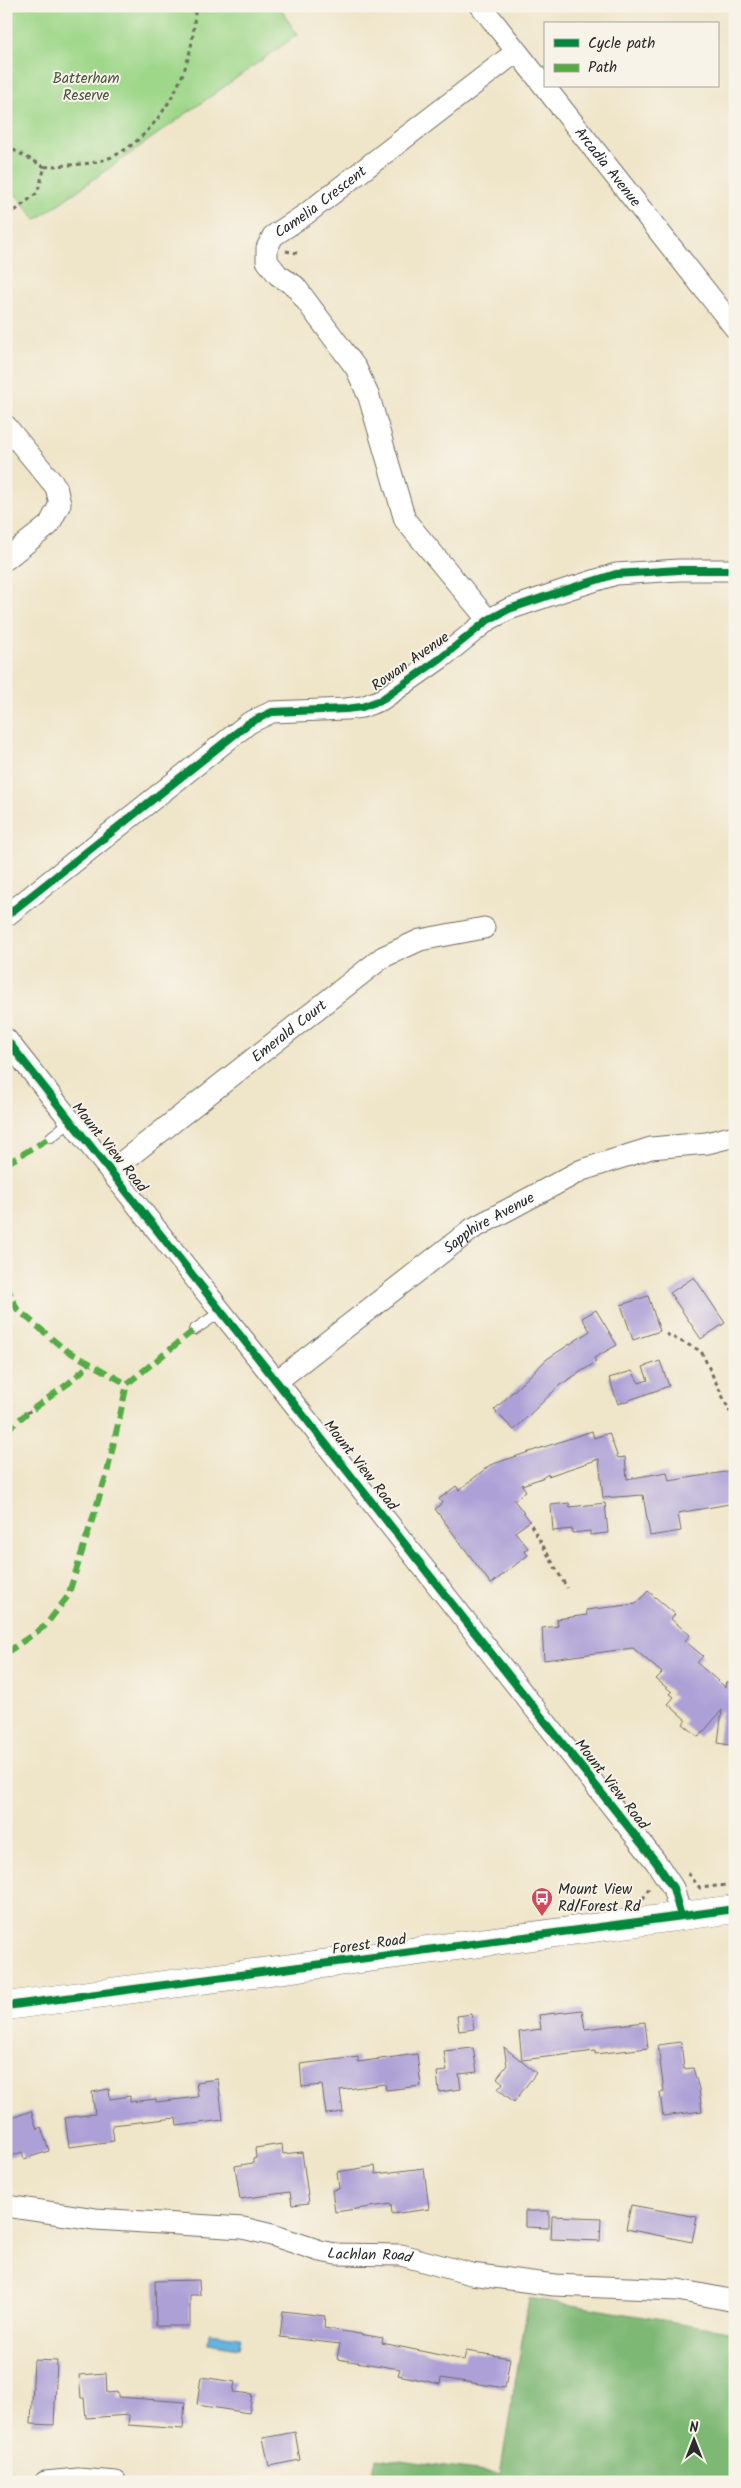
<svg xmlns="http://www.w3.org/2000/svg" width="741" height="2488" viewBox="0 0 741 2488" font-family="Kalam,sans-serif">
  <rect width="100%" height="100%" fill="#f7f3e8"/>
  <filter id="ink" filterUnits="userSpaceOnUse"><feTurbulence type="fractalNoise" baseFrequency=".02" numOctaves="2"/><feDisplacementMap in="SourceGraphic" scale="10" xChannelSelector="R" yChannelSelector="G"/><feConvolveMatrix kernelMatrix="1 2 1 2 8 2 1 2 1" color-interpolation-filters="sRGB"/></filter>
  <filter id="wash" filterUnits="userSpaceOnUse"><feTurbulence type="fractalNoise" baseFrequency=".0096" numOctaves="4" result="noise"/><feDisplacementMap in="SourceGraphic" scale="20" xChannelSelector="R" yChannelSelector="G"/><feGaussianBlur stdDeviation="1.12" result="paint"/><feColorMatrix in="noise" values="0 0 0 0 0 0 0 0 0 0 0 0 0 0 0 0 0 1.4 0 .05"/><feComposite in="paint" operator="in"/></filter>
  <g filter="url(#wash)">
    <rect width="100%" height="100%" fill="#efe5c9"/>
    <!-- green -->
    <path fill="#9ed789" stroke="#64815a" d="M6,6H279L297,35L36,220L6,182Z"/>
    <!-- forest -->
    <path fill="#7eb875" stroke="#547250" d="M529,2298L735,2332V2482H371L376,2458L500,2474Z"/>
    <!-- water -->
    <path fill="#66b3df" stroke="#486f85" d="M209,2333L240,2337L238,2348L208,2343Z"/>
    <g id="blocks">
      <!-- building -->
      <path fill="#ada0d7" d="M694,1277L725,1323L701,1339L670,1293Z
        M648,1296L660,1331L633,1340L621,1305Z
        M596,1310L617,1345L594,1358L596,1362L560,1385L514,1430L494,1410L547,1359L590,1331L582,1318Z
        M660,1361L669,1386L618,1404L609,1378L632,1371L639,1383L648,1380L643,1367Z
        M592,1431L594,1438L609,1433L618,1458L625,1457L627,1479L667,1472L669,1481L731,1471L735,1503L678,1513L681,1531L650,1536L643,1495L603,1498L599,1459L548,1476V1474L542,1478L522,1485L526,1491L514,1500L530,1521L515,1532L528,1548L524,1551L528,1555L491,1584L435,1509L442,1503L439,1499L456,1486L459,1490L490,1465Z
        M569,1503L570,1507L605,1503L608,1533L590,1535V1531L572,1533V1529L553,1531L551,1505Z
        M648,1591L675,1614L671,1619L690,1635L685,1641L703,1656L697,1663L725,1687L726,1682H735V1746L718,1743L722,1710L699,1737L683,1724L686,1720L668,1704L674,1697L670,1694L672,1692L656,1679L662,1673L633,1648L544,1660L542,1628L558,1626L557,1619L587,1615L586,1610L636,1604Z
        M582,2010L585,2029L645,2022L648,2048L595,2054V2051L522,2060L519,2032L541,2029L539,2015Z
        M472,2014L474,2029L459,2031L457,2016Z
        M681,2042L684,2069L693,2068L699,2089L702,2111L663,2116L660,2093L664,2092L658,2045Z
        M504,2047L536,2073L514,2102L498,2089L503,2083L497,2078L507,2065Z
        M473,2048L477,2072L459,2074L461,2089L439,2092L437,2072L447,2071L444,2051Z
        M417,2054L421,2086L386,2090L385,2084L340,2090L343,2112L326,2114L322,2085L302,2087L300,2064L358,2057V2062Z
        M218,2079L223,2120L177,2126L176,2118L112,2125L114,2141L69,2147L65,2118L95,2114L92,2092L109,2089L110,2099L130,2096V2102L156,2099V2102L198,2097L196,2082Z
        M31,2111L37,2129L41,2127L49,2151L24,2159L22,2152L6,2158V2120Z
        M282,2144L283,2154L302,2152L309,2203L292,2205L290,2192L240,2199L235,2166L253,2163V2159L256,2158L255,2148Z
        M375,2166L376,2174L424,2168L429,2209L392,2214L391,2204L335,2212L332,2190L339,2189L337,2172Z
        M631,2205L697,2217L692,2242L626,2229Z
        M525,2211H549V2228L525,2227Z
        M552,2216L601,2218L600,2241L551,2239Z
        M199,2280L200,2295H190V2326H156L155,2281Z
        M283,2311L325,2316L324,2328L383,2338L382,2343L464,2360L466,2351L510,2358L505,2388L441,2378L440,2384L398,2375L400,2369L337,2359L340,2344L280,2337Z
        M34,2360L57,2361L54,2425L31,2424Z
        M106,2373L107,2393L118,2392V2397L185,2402L183,2429L128,2425L129,2415L86,2418L84,2398H81L79,2375Z
        M201,2377L235,2382L233,2392L252,2394L249,2413L197,2405Z
        M295,2432L300,2460L269,2466L263,2438Z"/>
    </g>
  </g>
  <g filter="url(#ink)">
    <use href="#blocks" fill-opacity="0" stroke="#706c62" stroke-width="1"/>
    <g fill="none" stroke-linecap="round" stroke-linejoin="round">
      <!-- lane casing -->
      <g stroke="#706c62" stroke-width="12">
        <path id="lane" d="M51,1137L71,1121
          M194,1330L222,1311"/>
      </g>
      <!-- street casing -->
      <g stroke="#706c62" stroke-width="23">
        <g id="street">
          <path id="s1" d="M481,6L735,328"/>
          <path d="M6,426L56,487L60,504L49,525L6,559"/>
          <path id="s2" d="M488,620L405,520L369,397L356,368L295,286L278,275L267,261V248L273,236L306,214L516,52"/>
          <path d="M6,916L249,723L272,712L346,709L362,707L381,700L441,658L488,620L509,609L568,589L616,574L679,570H735"/>
          <path d="M6,1039L656,1862L673,1888L681,1916"/>
          <path id="s3" d="M112,1170L383,957L420,940L484,928"/>
          <path id="s4" d="M277,1381L472,1229L582,1170L651,1148L707,1143L735,1136"/>
          <path id="s5" d="M6,2206L95,2219L243,2228L272,2235L320,2251L336,2254L401,2255L471,2274L554,2285L678,2290L735,2301"/>
          <path d="M45,2482L78,2479L116,2482"/>
        </g>
      </g>
      <!-- primary casing -->
      <g stroke="#706c62" stroke-width="29">
        <path id="primary" d="M6,2006L735,1909"/>
      </g>
      <!-- path -->
      <path stroke="#706c62" stroke-width="3" stroke-dasharray="4 4" stroke-linecap="butt" d="M6,146L45,167L37,193L6,218
        M45,167C65,164 90,166 109,158C152,141 185,85 192,41C194,29 194,18 196,6
        M286,251L297,253
        M666,1334L701,1351L730,1412
        M27,1413L33,1409
        M531,1525L567,1588
        M688,1873L700,1888L735,1884
        M643,1899L649,1888"/>
      <!-- lane -->
      <use href="#lane" stroke="#fff" stroke-width="10"/>
      <!-- street -->
      <use href="#street" stroke="#fff" stroke-width="21"/>
      <!-- primary -->
      <use href="#primary" stroke="#fff" stroke-width="28"/>
      <!-- quiet -->
      <path stroke="#54ab44" stroke-width="6" stroke-dasharray="12 6" stroke-linecap="butt" d="M6,1164L51,1137
        M6,1284L17,1309L64,1349L127,1384
        M33,1409L69,1383L90,1364
        M6,1431L27,1413
        M6,1653L45,1626L68,1596L107,1473L127,1384L194,1330"/>
      <!-- cycleway casing -->
      <g stroke="#f7f3e8" stroke-width="11">
        <path id="cycleway" d="M6,916L249,723L272,712L346,709L362,707L381,700L441,658L488,620L509,609L568,589L616,574L679,570H735
          M6,1039L656,1862L673,1888L681,1916
          M6,2006L735,1909"/>
      </g>
      <!-- cycleway -->
      <use href="#cycleway" stroke="#00873e" stroke-width="8"/>
    </g>
  </g>
  <!-- icons -->
  <defs>
    <g id="bus-pin" transform="scale(1.125)"><path d="M0 17L-7.5 6A9.5 9.5 0 1 1 7.5 6Z" fill="#d1495b" stroke="#f7f3e8"/><path d="M-5-6H5V4H4V6H2V4H-2V6H-4V4H-5ZM-3.5-4V0h7V-4ZM-3.5 1.2v1.5H-2V1.2ZM2 1.2v1.5H3.5V1.2Z" fill="#fff"/></g>
  </defs>
  <g fill-rule="evenodd">
    <use href="#bus-pin" x="542" y="1898"/>
  </g>
  <g text-anchor="middle" stroke-width="4" stroke-linejoin="round" paint-order="stroke">
    <!-- park labels -->
    <g font-size="15" fill="#485642" stroke="#f7f3e8">
      <text x="86" y="83">Batterham<tspan x="86" dy="17">Reserve</tspan></text>
    </g>
    <!-- street labels -->
    <g font-size="15" fill="#2b2b2b" stroke="#f7f3e8">
      <text dy="5" stroke="none"><textPath href="#s1" startOffset="205">Arcadia Avenue</textPath></text>
      <text dy="5" stroke="none"><textPath href="#s2" startOffset="515">Camelia Crescent</textPath></text>
      <text transform="translate(410 661) rotate(-35)" y="5">Rowan Avenue</text>
      <text dy="5" stroke="none"><textPath href="#s3" startOffset="225">Emerald Court</textPath></text>
      <text transform="translate(110 1147) rotate(51)" y="5">Mount View Road</text>
      <text dy="5" stroke="none"><textPath href="#s4" startOffset="265">Sapphire Avenue</textPath></text>
      <text transform="translate(361 1465) rotate(52)" y="5">Mount View Road</text>
      <text transform="translate(612 1784) rotate(52)" y="5">Mount View Road</text>
      <text transform="translate(369 1944) rotate(-8)" y="5">Forest Road</text>
      <text dy="5" stroke="none"><textPath href="#s5" startOffset="369">Lachlan Road</textPath></text>
    </g>
    <!-- poi labels -->
    <g font-size="15" fill="#2b2b2b" stroke="#f7f3e8" text-anchor="start">
      <text x="558" y="1894">Mount View<tspan x="558" dy="17">Rd/Forest Rd</tspan></text>
    </g>
  </g>
  <!-- margin -->
  <rect width="741" height="2488" fill="none" stroke="#f7f3e8" stroke-width="25"/>
  <!-- legend -->
  <rect x="544" y="22" width="175" height="65" fill="#f7f3e8" stroke="#a5a39c"/>
  <rect x="554" y="39" width="25" height="8" fill="#00873e" stroke="#a5a39c"/>
  <text x="588" y="48" font-size="15" fill="#2b2b2b">Cycle path</text>
  <rect x="554" y="64" width="25" height="8" fill="#54ab44" stroke="#a5a39c"/>
  <text x="588" y="72" font-size="15" fill="#2b2b2b">Path</text>
  <!-- north arrow -->
  <g transform="translate(694 2440)" stroke="#f7f3e8" stroke-width="4" paint-order="stroke">
  <path d="M0-4L9 19L0 12L-9 19Z" fill="#2b2b2b"/>
  <text y="-8" font-size="14" font-weight="bold" text-anchor="middle" fill="#2b2b2b">N</text>
  </g>
</svg>
